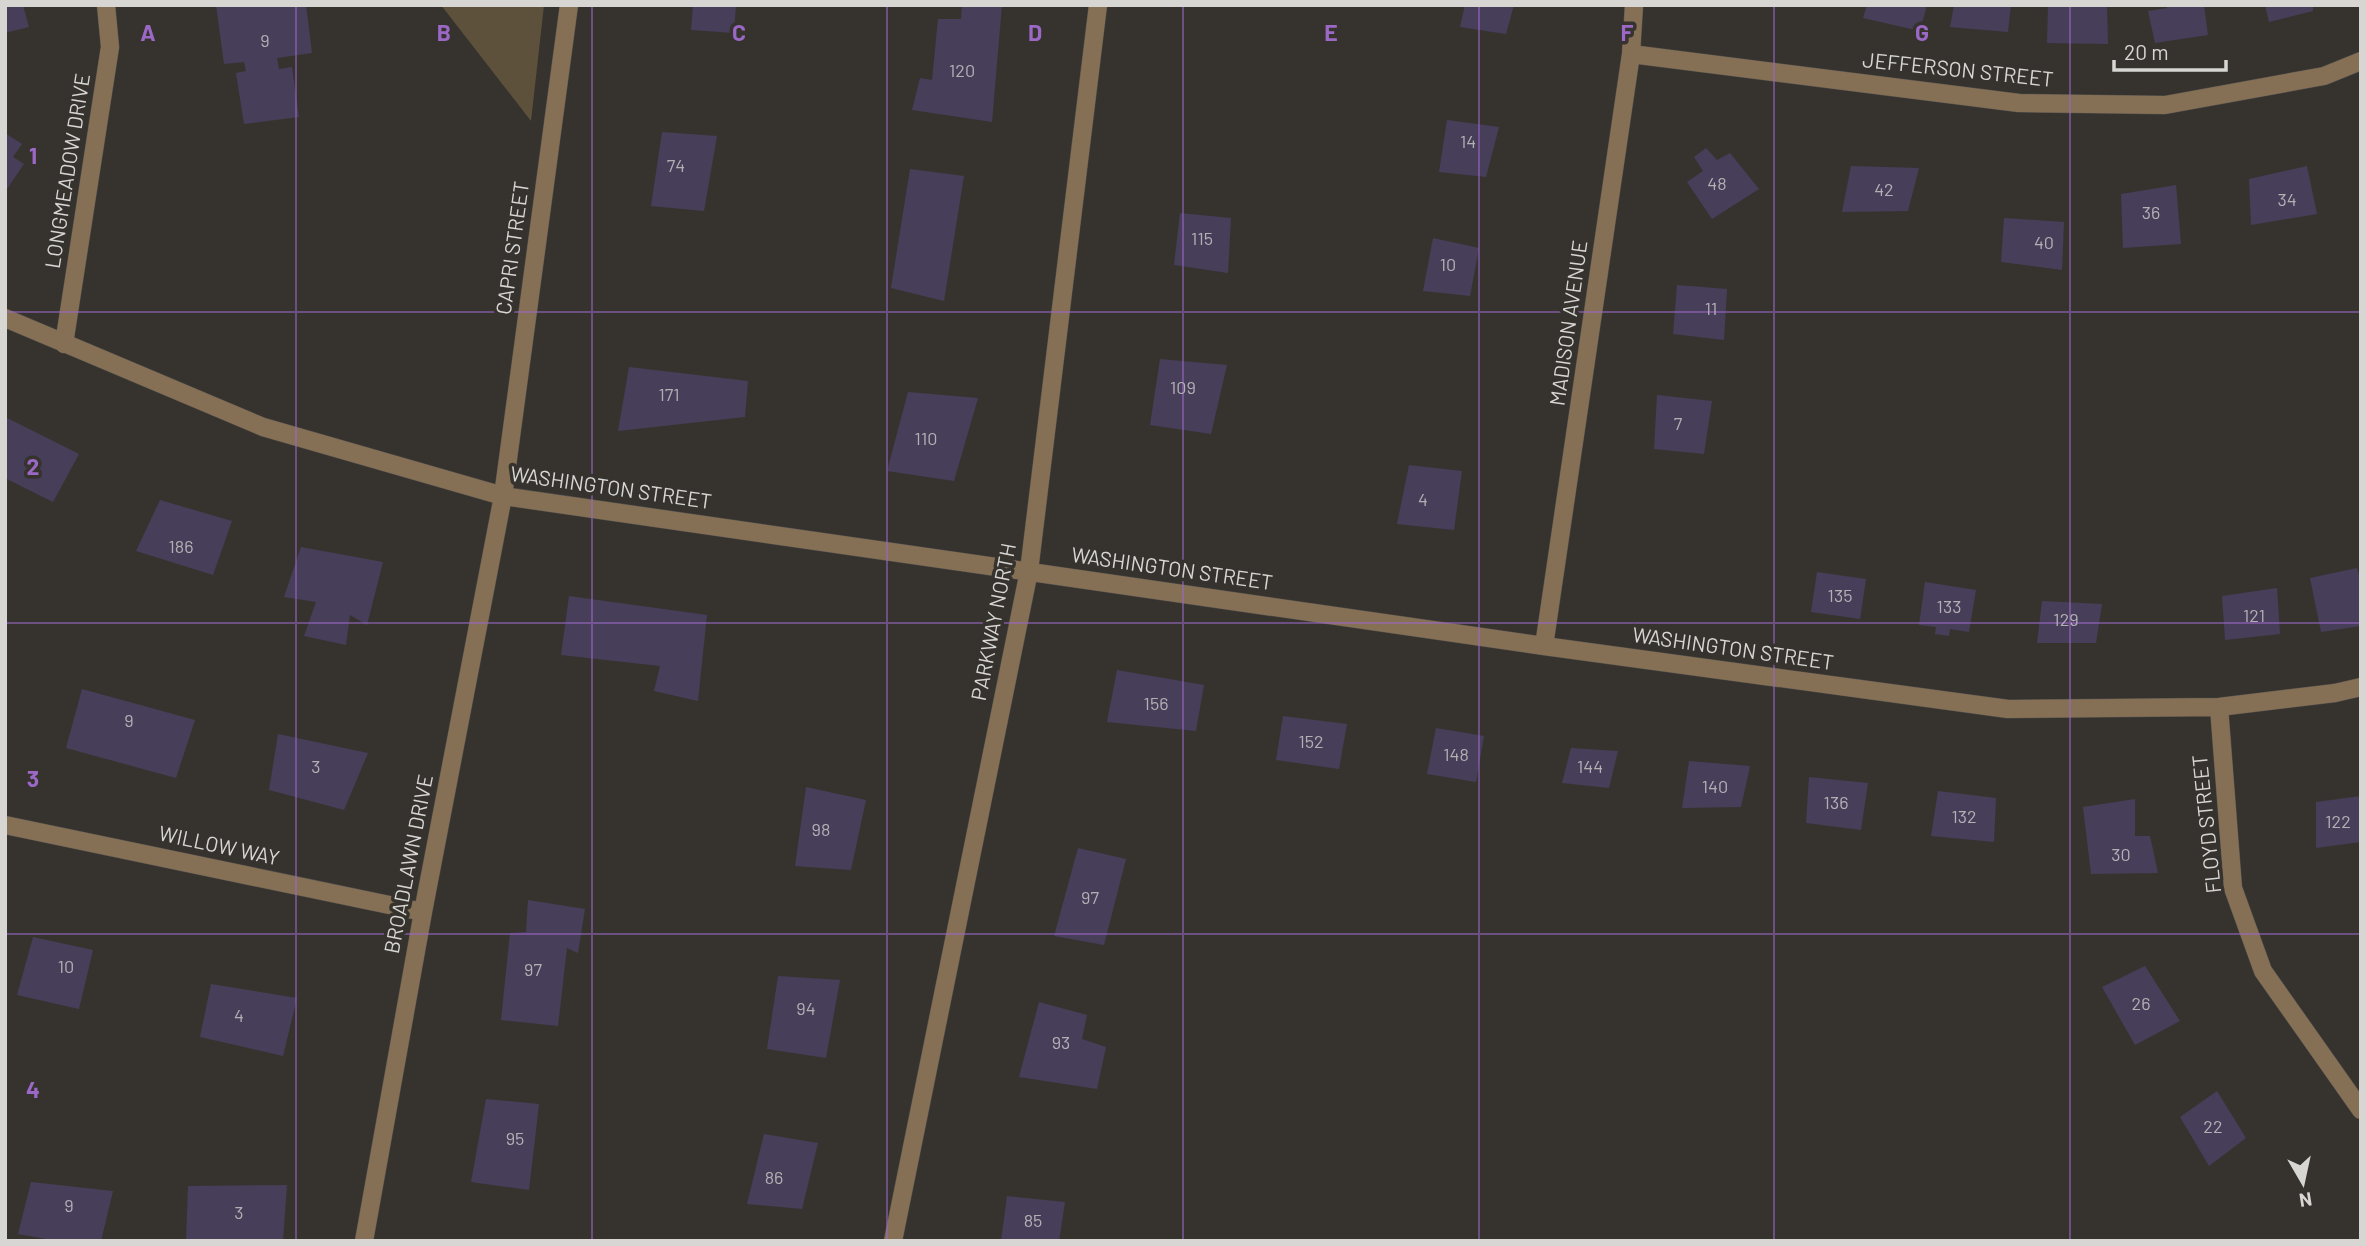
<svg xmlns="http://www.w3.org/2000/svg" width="2366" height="1246" viewBox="0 0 2366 1246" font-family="Barlow,sans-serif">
  <rect width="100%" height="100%" fill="#36332f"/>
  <!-- green -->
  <path fill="#5e513c" d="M441,5H544L531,121Z"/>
  <!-- building -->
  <path fill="#473e59" d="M5,5H23L29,27L5,33Z
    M216,5H306L312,53L277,58L279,69L292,67L299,117L244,124L236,73L246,71L244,62L224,64Z
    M693,5H736L734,33L691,30Z
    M962,5H1002L992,122L912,110L920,78L932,80L938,19H961Z
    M1465,5H1514L1506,34L1460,27Z
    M1867,5H1927L1920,31L1863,18Z
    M1954,5H2011L2008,32L1950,27Z
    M2048,5H2107L2108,44L2047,43Z
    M2167,5H2204L2208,35L2155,43L2148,11L2167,8Z
    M2265,5H2313V11L2269,22Z
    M1447,120L1499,127L1486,177L1439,172Z
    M662,132L717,136L704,211L651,206Z
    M5,133L22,144L13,157L24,164L5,192Z
    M1706,148L1717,160L1730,153L1759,189L1712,219L1687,182L1703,171L1694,157Z
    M1851,166L1919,168L1908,211L1842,212Z
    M2307,166L2317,214L2251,225L2249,179Z
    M910,169L964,176L944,301L891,288Z
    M2176,185L2181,244L2123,248L2121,194Z
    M1180,213L1231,218L1228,273L1174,265Z
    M2004,218L2064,222L2062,270L2001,262Z
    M1433,238L1479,248L1470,296L1423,291Z
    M1677,285L1727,289L1724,340L1673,334Z
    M1160,359L1227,365L1211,434L1150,425Z
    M629,367L748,381L745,417L618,431Z
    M908,392L978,398L954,481L887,471Z
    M1657,395L1712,401L1704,454L1654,449Z
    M5,417L79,454L53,502L5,478Z
    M1409,465L1462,471L1454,530L1397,524Z
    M160,500L232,521L213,575L136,551Z
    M301,547L383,562L367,625L350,615L346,645L304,636L316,602L284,597Z
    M2357,568L2361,583V626L2321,632L2310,578Z
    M1817,572L1866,579L1860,619L1811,612Z
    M1925,582L1976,590L1969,632L1950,629L1949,636L1935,634L1936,627L1919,625Z
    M2277,588L2280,634L2225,640L2222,596Z
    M569,596L707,615L698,701L654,691L660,666L561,655Z
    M2042,601L2102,604L2096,643H2037Z
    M1117,670L1204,685L1196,731L1107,722Z
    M82,689L195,720L176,778L66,748Z
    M1283,716L1347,724L1339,769L1276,760Z
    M1436,728L1484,736L1476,782L1427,774Z
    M278,734L368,753L344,810L269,790Z
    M1571,748L1618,751L1609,788L1562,783Z
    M1689,761L1750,766L1741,807L1682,808Z
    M1809,777L1868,783L1861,830L1806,823Z
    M806,787L866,800L851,870L795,866Z
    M1938,791L1996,798L1994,842L1931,836Z
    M2361,796V842L2316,848V802Z
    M2135,799V836H2150L2158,873L2091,874L2083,807Z
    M1078,848L1126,859L1104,945L1054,936Z
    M528,900L585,909L578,953L567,948L558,1026L501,1020L510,933L526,932Z
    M33,937L93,950L79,1009L17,995Z
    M2145,966L2180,1021L2135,1045L2102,987Z
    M778,976L840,980L826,1058L767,1049Z
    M211,984L297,998L283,1056L200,1037Z
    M1039,1002L1087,1015L1082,1039L1106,1047L1097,1089L1019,1077Z
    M2217,1091L2246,1138L2209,1166L2180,1117Z
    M486,1099L539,1104L529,1190L471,1182Z
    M764,1134L818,1143L802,1209L747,1204Z
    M31,1182L113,1191L101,1241H57L18,1234Z
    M287,1185L283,1241H186L188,1186Z
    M1007,1196L1065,1202L1059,1241H1001Z"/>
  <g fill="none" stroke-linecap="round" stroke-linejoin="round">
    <!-- minor casing -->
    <g stroke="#53504d" stroke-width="19">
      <path id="minor" d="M1631,54L2019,103L2165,105L2324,76L2361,61
        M5,318L263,427L503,496L1544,646L2008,709L2219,707L2335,693L2361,687
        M64,344L110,47L106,5
        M1544,646L1631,54L1634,5
        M2219,707L2233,888L2263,971L2361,1110
        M5,825L423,912
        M364,1241L423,912L503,496L569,5
        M893,1241L1029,571L1098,5"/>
    </g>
    <!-- minor -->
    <use href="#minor" stroke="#867055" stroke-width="18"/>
  </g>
  <!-- grid -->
  <path fill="none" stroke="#9b68c6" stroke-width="2" stroke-opacity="0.55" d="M296,5V1241M592,5V1241M887,5V1241M1183,5V1241M1479,5V1241M1774,5V1241M2070,5V1241M5,312H2361M5,623H2361M5,934H2361"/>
  <g text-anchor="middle" stroke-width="7" stroke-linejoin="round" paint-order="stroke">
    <!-- number labels -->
    <g font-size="18" fill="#b3b0b4">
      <text x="265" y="47">9</text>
      <text x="962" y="77">120</text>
      <text x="1468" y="148">14</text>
      <text x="676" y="172">74</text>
      <text x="1717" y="190">48</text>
      <text x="1884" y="196">42</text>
      <text x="2287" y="206">34</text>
      <text x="2151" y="219">36</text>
      <text x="1202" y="245">115</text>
      <text x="2044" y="249">40</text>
      <text x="1448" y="271">10</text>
      <text x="1711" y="315">11</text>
      <text x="1183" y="394">109</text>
      <text x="669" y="401">171</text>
      <text x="1678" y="430">7</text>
      <text x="926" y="445">110</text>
      <text x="1423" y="506">4</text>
      <text x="181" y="553">186</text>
      <text x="1840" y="602">135</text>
      <text x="1949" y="613">133</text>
      <text x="2254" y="622">121</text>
      <text x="2066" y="626">129</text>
      <text x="1156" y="710">156</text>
      <text x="129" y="727">9</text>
      <text x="1311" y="748">152</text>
      <text x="1456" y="761">148</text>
      <text x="316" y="773">3</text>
      <text x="1590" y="773">144</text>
      <text x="1715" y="793">140</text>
      <text x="1836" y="809">136</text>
      <text x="1964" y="823">132</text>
      <text x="2338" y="828">122</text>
      <text x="821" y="836">98</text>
      <text x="2121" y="861">30</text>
      <text x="1090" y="904">97</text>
      <text x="66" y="973">10</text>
      <text x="533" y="976">97</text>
      <text x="2141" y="1010">26</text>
      <text x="806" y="1015">94</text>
      <text x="239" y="1022">4</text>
      <text x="1061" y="1049">93</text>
      <text x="2213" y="1133">22</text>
      <text x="515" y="1145">95</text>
      <text x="774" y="1184">86</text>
      <text x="69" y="1212">9</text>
      <text x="239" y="1219">3</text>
      <text x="1033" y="1227">85</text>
    </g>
    <!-- street labels -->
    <g font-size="21" fill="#d7d6d3" stroke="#36332f">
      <text transform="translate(1958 70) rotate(6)" y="7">JEFFERSON STREET</text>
      <text transform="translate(68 171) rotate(-81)" y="7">LONGMEADOW DRIVE</text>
      <text transform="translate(513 248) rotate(-82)" y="7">CAPRI STREET</text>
      <text transform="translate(1569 323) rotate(-82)" y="7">MADISON AVENUE</text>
      <text transform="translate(611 488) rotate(8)" y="7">WASHINGTON STREET</text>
      <text transform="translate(1172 569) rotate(8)" y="7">WASHINGTON STREET</text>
      <text transform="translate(994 622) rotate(-79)" y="7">PARKWAY NORTH</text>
      <text transform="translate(1733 649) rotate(8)" y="7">WASHINGTON STREET</text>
      <text transform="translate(2207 824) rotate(-96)" y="7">FLOYD STREET</text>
      <text transform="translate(219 846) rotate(12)" y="7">WILLOW WAY</text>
      <text transform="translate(409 864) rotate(-79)" y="7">BROADLAWN DRIVE</text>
    </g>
  </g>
  <g font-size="23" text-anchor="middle" font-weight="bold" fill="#9b68c6" stroke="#36332f" stroke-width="7" stroke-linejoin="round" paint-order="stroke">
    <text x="148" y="41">A</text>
    <text x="444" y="41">B</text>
    <text x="739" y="41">C</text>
    <text x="1035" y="41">D</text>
    <text x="1331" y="41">E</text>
    <text x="1627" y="41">F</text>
    <text x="1922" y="41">G</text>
    <text x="33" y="164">1</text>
    <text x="33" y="475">2</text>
    <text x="33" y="787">3</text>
    <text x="33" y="1098">4</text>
  </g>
  <!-- border -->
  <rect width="2366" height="1246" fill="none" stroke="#d7d6d3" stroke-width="14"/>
  <!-- north arrow -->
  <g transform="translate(2303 1183) rotate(171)" stroke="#36332f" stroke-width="5" paint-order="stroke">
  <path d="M0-5L12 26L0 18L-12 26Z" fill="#d7d6d3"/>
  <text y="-10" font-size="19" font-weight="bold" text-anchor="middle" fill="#d7d6d3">N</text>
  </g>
  <!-- scale -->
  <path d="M2114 60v10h112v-10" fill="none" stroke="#d7d6d3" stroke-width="3.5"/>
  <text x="2124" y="60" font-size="21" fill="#d7d6d3" stroke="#36332f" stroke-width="5" paint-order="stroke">20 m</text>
</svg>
